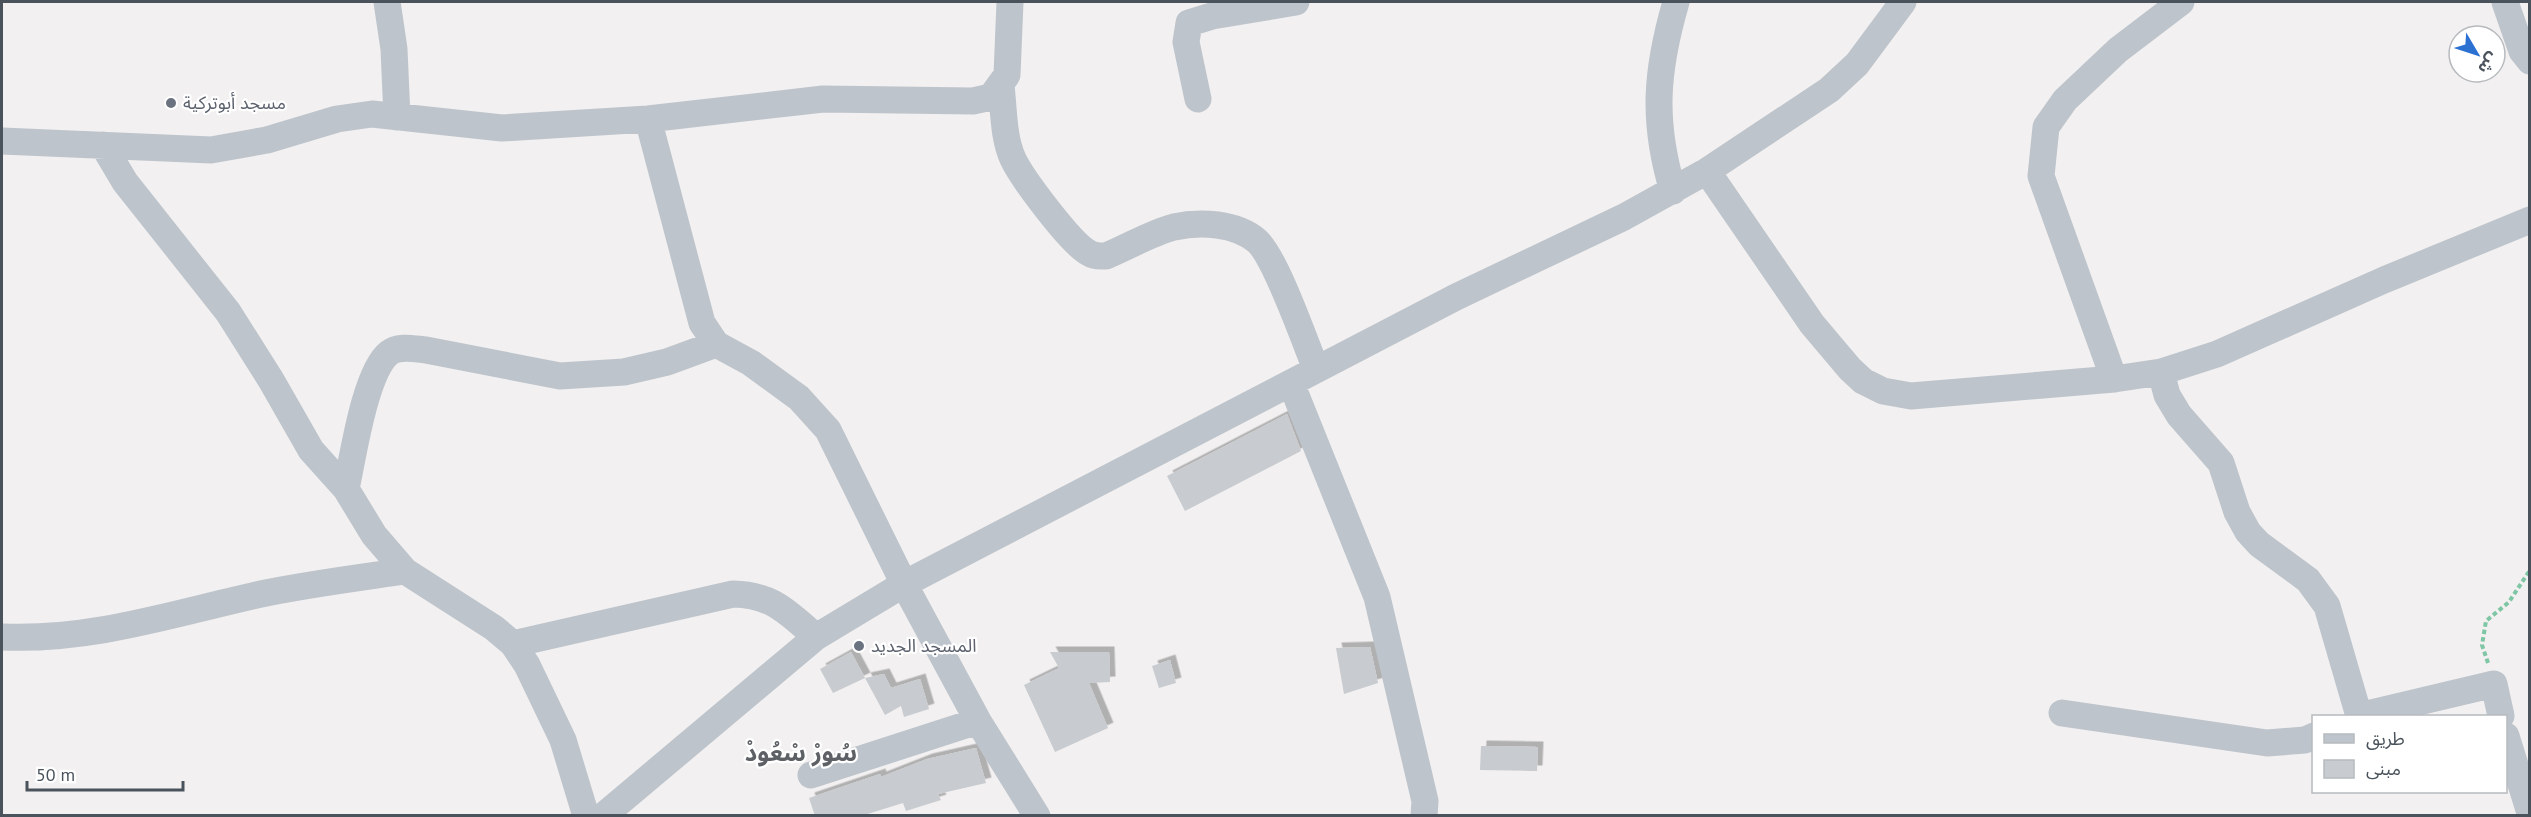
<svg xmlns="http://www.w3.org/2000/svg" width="2531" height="817" viewBox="0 0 2531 817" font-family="'PT Sans','Noto Sans Arabic',sans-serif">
  <defs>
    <filter id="shadow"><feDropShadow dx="5.5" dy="-5.5" stdDeviation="0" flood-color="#0004"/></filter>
  </defs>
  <rect width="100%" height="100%" fill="#f2f0f0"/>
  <!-- building -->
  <path fill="#c8cbcf" filter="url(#shadow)" d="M1287,414L1301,451L1185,511L1167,476Z
    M1370,647L1378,683L1344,694L1336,648Z
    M851,652L865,678L833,693L820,669Z
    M1050,652H1109L1110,682L1089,683L1108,728L1055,752L1024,685L1059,668Z
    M1170,660L1176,683L1159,688L1152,666Z
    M884,674L891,688L920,679L929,709L904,717L901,706L885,715L865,678Z
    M1481,746L1538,747L1537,771L1480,770Z
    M976,748L986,783L938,794L941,800L906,811L903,803L861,816H815L809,798L880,774L881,777L927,759Z"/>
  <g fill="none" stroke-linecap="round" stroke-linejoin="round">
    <!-- path -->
    <path stroke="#7fc6a4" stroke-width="4" stroke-dasharray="4.5 3" stroke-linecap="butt" d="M2488,663L2482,645L2486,621L2509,602L2530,570"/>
    <!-- minor -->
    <path stroke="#bdc4cb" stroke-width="27" d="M387,2L394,49L397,117
      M2505,2L2522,51L2530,61
      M1001,86C1004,110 1003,137 1013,159C1022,178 1071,244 1089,253C1095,257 1100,256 1106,256C1128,247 1151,233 1174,227C1200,221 1236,223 1257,241C1276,258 1305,342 1316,369
      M1198,99L1186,42L1189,23L1212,16L1296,2
      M648,119L702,323L716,344L751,363L799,398L828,430L904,584L978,721L1037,816
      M2,141L211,150L267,140L337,119L372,114L502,128L648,119L823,99L973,101L991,97L1007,75L1010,2
      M103,145L125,182L228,312L271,380L311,450L346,489L374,535L405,571L494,628L513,644L527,665L563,740L586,816
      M1707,171L1812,324L1850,369L1863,381L1883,391L1911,396L2114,379L2161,372L2217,354L2384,280L2530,220
      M1673,191C1652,121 1656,71 1676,2
      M2161,372L2167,395L2179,415L2221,463L2237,512L2248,532L2259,544L2308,580L2327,606L2359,716
      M2114,379L2041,176L2046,127L2065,100L2118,50L2181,2
      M1291,383L1377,597L1425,801L1424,816
      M346,489C353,457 365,372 389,353C399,345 414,349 426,350L560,376L624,372L667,362L716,344
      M2,637C92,641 175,613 261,594C309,584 357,578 405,571
      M513,644L733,594C773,595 787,612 816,637
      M2062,713L2267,743L2305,740L2314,736
      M2359,716L2494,684L2501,716
      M2506,736L2530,813
      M811,775L978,721
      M603,816L816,637L904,584L1456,297L1624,217L1707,171L1829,90L1857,64L1903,2"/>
  </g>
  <!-- markers -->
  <g fill="#6b7280" stroke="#fff" stroke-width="2">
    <circle cx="171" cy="103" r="6"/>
    <circle cx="859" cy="646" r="6"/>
  </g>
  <g text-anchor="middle" stroke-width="4.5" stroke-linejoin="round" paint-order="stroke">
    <!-- worship labels -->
    <g font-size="18" fill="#5b616d" stroke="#fff" text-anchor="start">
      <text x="183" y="109">مسجد أبوتركية</text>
      <text x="871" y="652">المسجد الجديد</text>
    </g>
    <!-- district labels -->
    <g font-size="24" font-weight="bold" fill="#5d6064" stroke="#fff">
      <text x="801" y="761">سُورْ سْعُودْ</text>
    </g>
  </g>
  <!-- border -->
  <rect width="2531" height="817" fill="none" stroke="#4a535c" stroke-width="6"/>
  <!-- legend -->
  <rect x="2312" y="715" width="195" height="78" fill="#ffffff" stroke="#b7babe" stroke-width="1.5"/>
  <rect x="2324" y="734" width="30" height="9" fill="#bdc4cb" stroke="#b7babe" stroke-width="1.5"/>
  <text x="2366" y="745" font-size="18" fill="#4a535c">طريق</text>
  <rect x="2324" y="760" width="30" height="18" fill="#c8cbcf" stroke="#b7babe" stroke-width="1.5"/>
  <text x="2366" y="775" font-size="18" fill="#4a535c">مبنى</text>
  <!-- north arrow -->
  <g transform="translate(2477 54) rotate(129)"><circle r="28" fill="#ffffff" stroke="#b7babe" stroke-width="1.5"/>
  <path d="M0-4.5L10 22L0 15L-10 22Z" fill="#2b71d2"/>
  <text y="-9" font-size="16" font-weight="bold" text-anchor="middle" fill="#4a535c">ش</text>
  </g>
  <!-- scale -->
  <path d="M27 781v9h156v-9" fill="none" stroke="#4a535c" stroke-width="3"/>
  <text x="36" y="781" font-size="18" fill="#4a535c" stroke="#ffffff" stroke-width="4.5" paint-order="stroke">50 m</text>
</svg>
